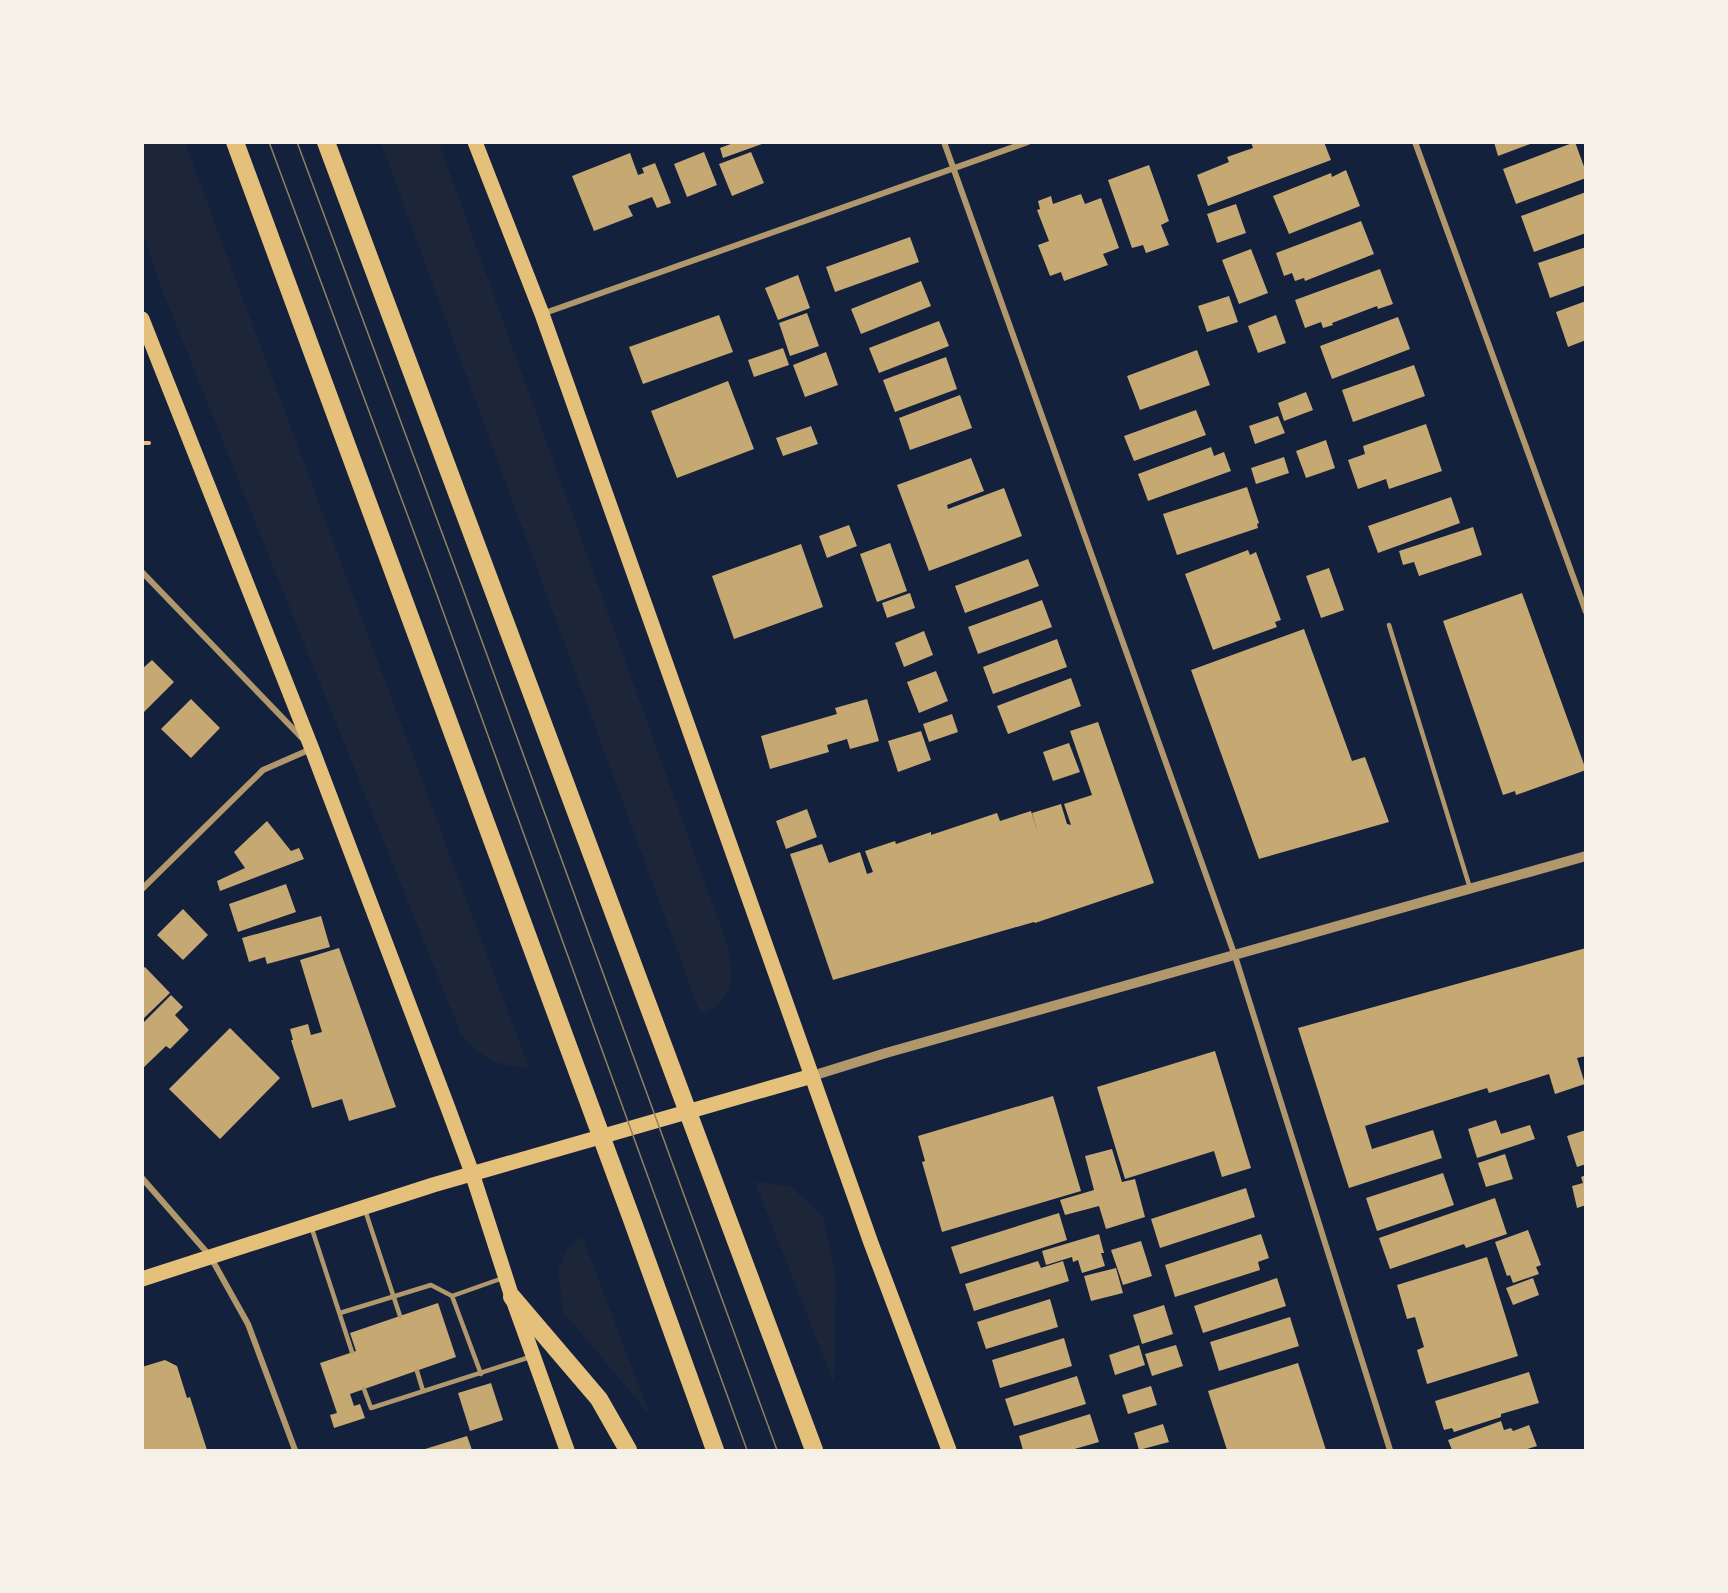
<svg xmlns="http://www.w3.org/2000/svg" width="1728" height="1593" viewBox="0 0 1728 1593" font-family="'DM Sans',sans-serif">
  <rect width="100%" height="100%" fill="#14213d"/>
  <!-- green -->
  <path fill="#1d2539" d="M142,143H185L529,1068C493,1064 486,1062 461,1034L161,287L143,232Z
    M381,143H439L728,947C733,981 735,998 701,1015Z
    M755,1182L790,1186L823,1216L836,1278L834,1383Z
    M582,1236L650,1415L563,1312L558,1271L566,1250Z"/>
  <!-- building -->
  <path fill="#c6a872" d="M736,142H765V143L723,158L720,148Z
    M1251,142H1324L1331,160L1208,206L1197,175L1229,162L1227,157L1253,148Z
    M1494,142H1533V143L1498,156Z
    M1575,142L1586,172V178L1516,204L1503,169Z
    M704,152L717,185L687,197L674,164Z
    M751,152L764,183L732,196L719,164Z
    M630,153L638,175L644,173L642,168L655,163L671,203L657,208L652,197L628,206L633,216L594,231L572,176Z
    M1149,165L1169,221L1161,225L1169,245L1146,253L1143,245L1132,248L1108,180Z
    M1346,170L1360,206L1289,234L1273,196L1331,173L1332,177Z
    M1586,192V233L1534,252L1521,216Z
    M1081,194L1085,204L1101,198L1119,248L1103,254L1108,265L1064,281L1061,272L1050,276L1038,245L1049,241L1037,210L1040,209L1038,201L1051,196L1053,204Z
    M1236,204L1246,233L1217,243L1207,214Z
    M1361,221L1374,254L1305,281L1304,278L1295,281L1292,273L1284,276L1276,253Z
    M910,237L919,262L835,292L826,267Z
    M1586,247V285L1550,298L1538,263Z
    M1251,249L1268,293L1239,304L1222,260Z
    M1380,269L1393,304L1378,309L1377,306L1332,323L1333,325L1323,328L1321,322L1305,328L1295,300Z
    M798,275L810,308L778,320L765,288Z
    M921,281L931,306L861,334L851,309Z
    M1229,296L1238,322L1207,332L1198,306Z
    M1586,301V340L1568,347L1556,312Z
    M807,313L819,346L790,356L779,323Z
    M719,315L733,352L643,384L629,347Z
    M1276,315L1286,343L1258,353L1248,326Z
    M1398,317L1410,349L1332,379L1320,346Z
    M939,321L949,346L879,373L869,348Z
    M783,348L789,365L754,377L748,360Z
    M1197,350L1210,385L1140,410L1127,376Z
    M826,352L838,385L805,397L793,365Z
    M946,357L957,389L895,412L883,380Z
    M1414,365L1425,396L1353,422L1342,390Z
    M728,381L754,449L677,478L651,411Z
    M1306,392L1313,410L1284,421L1278,403Z
    M960,395L972,428L910,450L899,418Z
    M1196,410L1206,435L1134,461L1124,436Z
    M1278,416L1285,433L1255,444L1249,426Z
    M1426,424L1442,471L1389,489L1386,479L1358,489L1348,460L1365,454L1363,446Z
    M811,426L818,444L783,456L776,438Z
    M1326,440L1335,468L1306,478L1296,451Z
    M1211,447L1214,456L1224,452L1231,471L1148,501L1138,474Z
    M1284,457L1289,473L1256,484L1251,468Z
    M971,458L984,491L947,505L948,509L1004,488L1022,536L929,571L897,485Z
    M1247,487L1259,523L1257,524L1258,528L1177,555L1163,514Z
    M1451,497L1460,523L1378,553L1368,526Z
    M849,525L857,546L827,558L819,536Z
    M1473,527L1482,555L1419,576L1414,562L1403,565L1399,551Z
    M890,543L907,591L877,602L860,554Z
    M801,544L823,607L734,639L712,576Z
    M1248,550L1250,555L1256,552L1281,620L1275,622L1277,627L1213,650L1185,574Z
    M1028,559L1039,586L965,613L955,586Z
    M1329,568L1344,610L1321,618L1306,576Z
    M910,593L915,608L887,618L882,603Z
    M1522,593L1586,770L1516,795L1515,791L1503,795L1443,621Z
    M1042,600L1052,627L978,654L968,627Z
    M1304,629L1352,761L1365,757L1389,822L1259,859L1191,670Z
    M924,631L933,655L904,667L895,643Z
    M1057,639L1067,667L993,694L983,667Z
    M152,660L174,682L142,714V669Z
    M936,671L948,701L919,713L907,682Z
    M1071,678L1081,706L1008,734L997,706Z
    M191,699L220,728L191,758L161,729Z
    M867,699L879,741L850,749L847,739L827,745L829,752L770,769L761,736L837,714L835,708Z
    M952,714L958,732L929,742L923,724Z
    M1098,722L1154,883L1035,923L1034,922L833,980L790,854L822,844L829,863L860,852L867,874L873,872L865,851L895,841L896,844L931,832V835L997,813L1000,821L1031,811L1038,833L1032,813L1061,804L1067,824L1071,825L1064,804L1092,795L1070,731Z
    M921,731L931,760L898,772L888,741Z
    M1069,743L1080,772L1053,781L1043,752Z
    M807,809L817,837L786,849L776,821Z
    M267,821L291,851L299,848L304,859L220,891L217,881L245,868L234,852Z
    M286,884L296,912L238,932L229,904Z
    M183,909L208,935L183,960L157,935Z
    M321,916L330,947L267,964L265,957L249,962L242,938Z
    M339,948L396,1107L349,1121L342,1099L312,1108L291,1040H293L290,1029L308,1024L311,1035L322,1032L300,960Z
    M1586,948V1056L1577,1058L1585,1084L1555,1094L1549,1074L1489,1093L1487,1088L1365,1126L1372,1149L1433,1130L1442,1158L1349,1188L1298,1028Z
    M145,967L170,993L142,1020V969Z
    M171,995L183,1007L175,1015L189,1030L170,1049L166,1046L142,1069V1024Z
    M230,1028L280,1078L220,1139L169,1089Z
    M1215,1051L1251,1168L1222,1177L1214,1151L1125,1179L1097,1087Z
    M1053,1096L1081,1191L942,1232L922,1162L925,1161L918,1136Z
    M1496,1120L1501,1134L1530,1125L1535,1139L1477,1158L1468,1129Z
    M1586,1130V1164L1577,1167L1567,1136Z
    M1112,1149L1122,1182L1135,1179L1145,1217L1106,1229L1099,1206L1065,1215L1060,1200L1094,1190L1085,1156Z
    M1505,1154L1513,1179L1486,1187L1478,1163Z
    M1443,1173L1454,1205L1377,1231L1366,1198Z
    M1586,1175V1205L1577,1208L1572,1186L1583,1183L1581,1177Z
    M1246,1188L1255,1217L1160,1248L1151,1219Z
    M1495,1198L1507,1234L1466,1248L1464,1244L1390,1269L1379,1238Z
    M1059,1213L1067,1240L960,1274L951,1247Z
    M1528,1230L1541,1265L1536,1267L1539,1274L1513,1283L1510,1275L1507,1276L1495,1242Z
    M1099,1234L1104,1253H1101L1105,1266L1082,1273L1078,1260L1073,1262L1072,1257L1046,1265L1042,1251Z
    M1261,1234L1269,1258L1258,1262L1260,1270L1175,1297L1165,1265Z
    M1141,1241L1152,1276L1123,1285L1111,1250Z
    M1487,1257L1518,1356L1427,1384L1417,1350L1424,1347L1415,1317L1407,1319L1397,1285Z
    M1038,1261L1041,1268L1063,1261L1069,1281L974,1311L965,1284Z
    M1116,1268L1123,1293L1091,1301L1084,1276Z
    M1277,1278L1286,1306L1203,1333L1194,1306Z
    M1533,1278L1539,1295L1513,1305L1506,1288Z
    M1050,1299L1058,1327L986,1349L977,1322Z
    M438,1303L456,1357L350,1394L354,1406L360,1404L365,1418L334,1428L330,1415L337,1413L320,1363L356,1351L350,1333Z
    M1164,1305L1173,1334L1142,1344L1133,1315Z
    M1290,1317L1299,1346L1219,1371L1210,1342Z
    M1064,1338L1072,1366L1000,1388L992,1360Z
    M1139,1345L1145,1365L1115,1375L1109,1355Z
    M1176,1345L1183,1366L1152,1376L1145,1354Z
    M165,1360L177,1366L187,1398L190,1397L207,1450H142V1367Z
    M1298,1363L1326,1450H1227L1208,1391Z
    M1529,1372L1539,1403L1501,1414V1417L1454,1432L1452,1428L1444,1430L1435,1401Z
    M1077,1376L1086,1404L1014,1426L1005,1399Z
    M491,1383L503,1420L470,1431L458,1393Z
    M1151,1386L1157,1405L1128,1414L1122,1395Z
    M1090,1414L1099,1442L1071,1450H1023L1019,1436Z
    M1501,1421L1504,1430L1511,1428L1513,1431L1529,1425L1537,1446L1524,1450H1452L1448,1440Z
    M1163,1424L1169,1442L1139,1450L1134,1433Z
    M467,1436L472,1450H422Z"/>
  <g fill="none" stroke-linecap="round" stroke-linejoin="round">
    <!-- path -->
    <path stroke="#e5c07b" stroke-width="4" d="M142,443H149"/>
    <!-- service -->
    <path stroke="#b1986c" stroke-width="4.5" d="M1389,625L1470,888
      M365,1210L400,1316
      M311,1226L352,1352
      M452,1296L503,1278
      M340,1313L431,1285L452,1296L481,1374
      M417,1371L423,1391
      M364,1389L371,1408L530,1357"/>
    <!-- minor -->
    <path stroke="#b1986c" stroke-width="6" d="M944,142L1235,956L1390,1450
      M1415,142L1586,612
      M542,314L1028,142
      M142,572L302,738
      M142,889L263,770L311,749
      M142,1178L210,1256L248,1324L295,1450"/>
    <!-- tertiary -->
    <path stroke="#b1986c" stroke-width="10" d="M812,1076L886,1053L1586,856"/>
    <!-- primary -->
    <path stroke="#e5c07b" stroke-width="15" d="M475,142L542,314L871,1243L949,1450
      M142,319L312,749L448,1108L472,1173L512,1297L567,1450
      M142,1279L433,1185L812,1076"/>
    <!-- motorway -->
    <path stroke="#e5c07b" stroke-width="18" d="M235,142L631,1217L715,1450
      M326,142L814,1450
      M512,1297L599,1399L628,1450"/>
    <!-- tram -->
    <path stroke="#918062" stroke-width="1.5" d="M269,142L432,581L747,1450
      M297,142L464,592L777,1450"/>
  </g>
  <!-- border -->
  <rect width="1728" height="1593" fill="none" stroke="#f6f1e7" stroke-width="288"/>
</svg>
